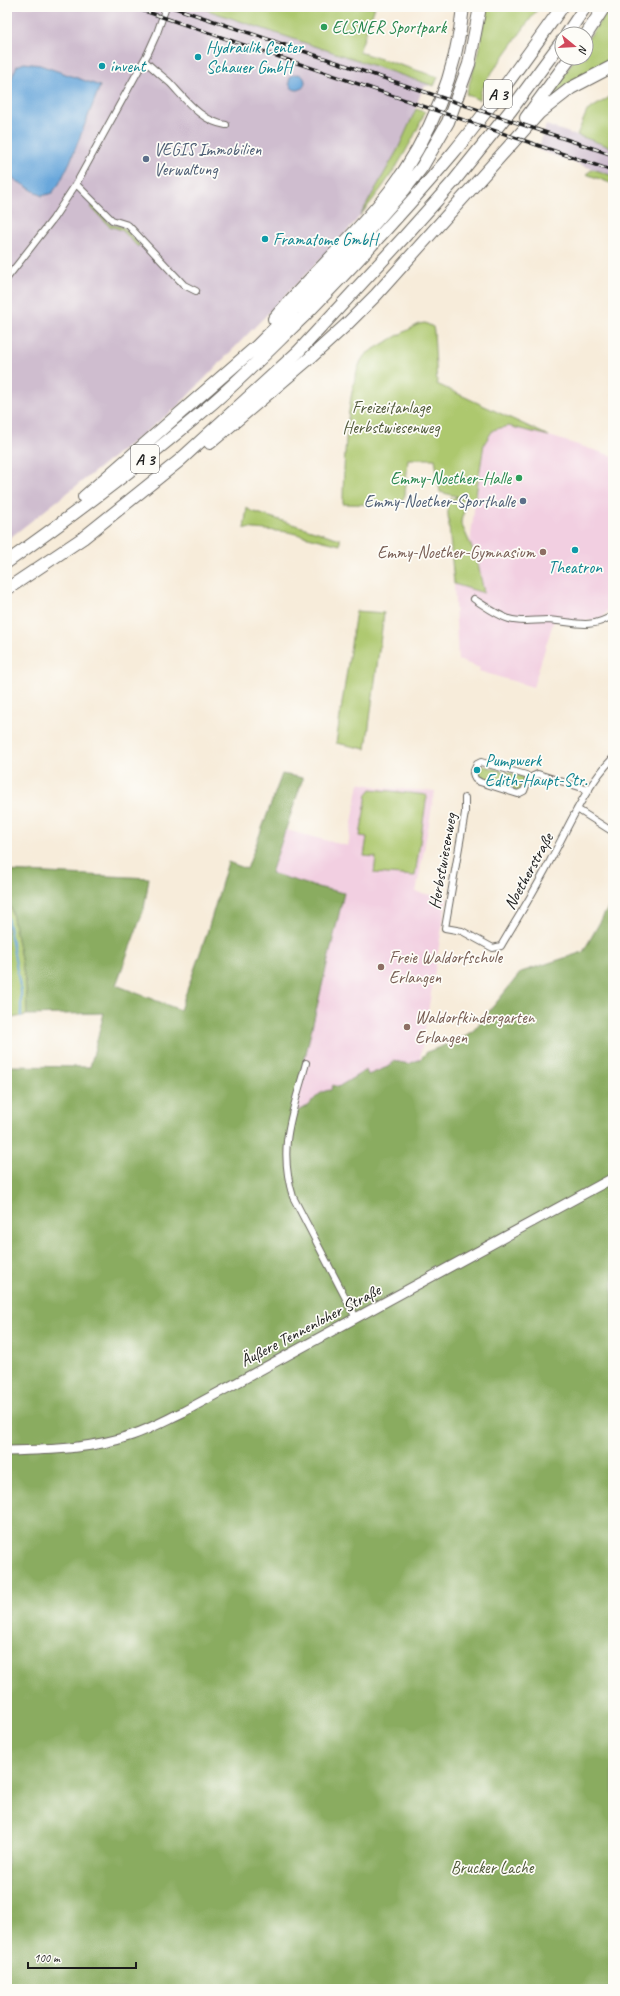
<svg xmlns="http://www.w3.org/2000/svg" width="620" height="1996" viewBox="0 0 620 1996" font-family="Caveat,sans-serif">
  <rect width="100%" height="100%" fill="#fdfcf7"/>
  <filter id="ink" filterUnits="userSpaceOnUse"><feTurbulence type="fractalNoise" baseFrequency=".025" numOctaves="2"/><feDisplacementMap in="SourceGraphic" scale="8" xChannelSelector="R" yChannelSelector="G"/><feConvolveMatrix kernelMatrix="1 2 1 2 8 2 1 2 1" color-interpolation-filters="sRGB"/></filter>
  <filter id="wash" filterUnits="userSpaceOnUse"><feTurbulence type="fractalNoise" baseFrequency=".012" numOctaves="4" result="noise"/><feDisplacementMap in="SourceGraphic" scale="16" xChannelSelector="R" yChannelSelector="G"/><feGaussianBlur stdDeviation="0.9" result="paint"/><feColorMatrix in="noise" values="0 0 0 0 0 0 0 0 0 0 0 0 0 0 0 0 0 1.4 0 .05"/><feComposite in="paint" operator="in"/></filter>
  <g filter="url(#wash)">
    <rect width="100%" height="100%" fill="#f7ecda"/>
    <!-- built -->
    <path fill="#f2cfe1" d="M508,426L549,436L613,456V601L603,618L585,621L554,620L533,687L479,671L480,668L458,660L454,584L484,593L477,559L470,544L475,501L484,444L493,430Z
      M359,783L384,788L435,791L416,892L447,898L420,1059L294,1116L325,889L271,873L286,830L348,846Z"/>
    <!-- industrial -->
    <path fill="#cfbdcf" d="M7,7H198L431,85L423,87L408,130L382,180L360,216L344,235L176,408L7,540Z
      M546,125L613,148V176L538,150Z"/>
    <!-- green -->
    <path fill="#adc86e" stroke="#647245" d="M198,7H375L359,52L438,77L434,86Z
      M486,7H539L488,78L481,91L479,100L466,94L479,52Z
      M610,7H613V59L580,77L550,98L575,58H586V42Z
      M613,95V148L577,135L587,111Z
      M416,109L425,112C409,151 386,184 360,216L398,149Z
      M593,169L613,176V184L586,174Z
      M93,205L110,224L123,227L140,245L138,247L122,230L109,226L91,207Z
      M425,323L433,327L434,332L437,384L549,436L508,426L493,430L484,444L475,501L440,492L435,459H408L405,495L400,505L343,504C343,475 347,378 364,356C368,351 410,329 419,324Z
      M456,497C474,501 461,512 461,523L477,559L484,593L454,584L447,503L449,500Z
      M247,508L251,511L340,539V545L288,532L244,528Z
      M356,611L384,613L366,749L336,743Z
      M481,765L524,777L525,781L521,790L518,792L478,779L475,775L476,768Z
      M371,789L427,795L415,876L374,873L376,857L364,856L367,837L360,836L367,794Z
      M7,887L26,985L27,1015L7,1019Z"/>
    <!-- forest -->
    <path fill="#8aac61" stroke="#53643e" d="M282,774L303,778L271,873L313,886L344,893L292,1112C314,1109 313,1091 331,1090L333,1085L338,1087L366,1070L368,1075L390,1066L394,1061L409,1064L420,1059L427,1052L460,1039L474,1030L521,972L583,952L613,899V1989H7V1066L90,1067L104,1013L27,1015L26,985L7,887V871L149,878L144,909L116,985L180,1010L206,936L228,862L247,869Z"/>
    <!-- water -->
    <path fill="#69a7db" stroke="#42627c" d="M24,63L40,65L100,86L70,162L59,184L52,193L42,196L7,175V91L14,72L17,66Z
      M289 82a8 8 0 1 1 16 0a8 8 0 1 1-16 0Z"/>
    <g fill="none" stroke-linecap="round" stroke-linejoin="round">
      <!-- stream -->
      <path stroke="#69a7db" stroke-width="2" d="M7,916L21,992V1016"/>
    </g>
  </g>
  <g filter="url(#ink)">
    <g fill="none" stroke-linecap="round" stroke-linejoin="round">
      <!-- street casing -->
      <g stroke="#69655e" stroke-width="8">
        <path id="street" d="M144,60C152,68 161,75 170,83C187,101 201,121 226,125
          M76,184L112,220L128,225L184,285L196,291
          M7,278L53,219L76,184L148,53L157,33L166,7
          M474,599C485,606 497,615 509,619C521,623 535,620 547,620C571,621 590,631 613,615
          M529,778L524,791L518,794L480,782L475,779L473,773L477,764L481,762L526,775L529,778L538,774L589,790
          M465,798V813L445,928L462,931L493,948L501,946C518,917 536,889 551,859C570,824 585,787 613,758
          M577,809L613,832
          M306,1063C293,1113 277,1145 293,1197L356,1318"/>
      </g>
      <!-- secondary casing -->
      <g stroke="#69655e" stroke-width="11">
        <path id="secondary" d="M7,1451C49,1450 92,1449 132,1435C150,1429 166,1420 183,1412L613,1178"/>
      </g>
      <!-- highway casing -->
      <g stroke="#69655e" stroke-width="14">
        <path id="highway" d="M567,34L585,7
          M586,35L604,7
          M526,118L570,58
          M274,319C311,275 355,236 390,191C430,138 457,73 463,7
          M210,443L311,357L346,325L376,295L539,113L571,88L613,66
          M84,497L257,346L336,267L404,190L422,167L448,122L469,64L480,7
          M7,562C76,513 144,462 208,407C241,379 272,347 303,317C355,264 405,210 453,153C492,106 527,56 562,7
          M7,589L83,538L179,461L298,352L405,236L454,181L511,110L562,41"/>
      </g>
      <!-- street -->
      <use href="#street" stroke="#fff" stroke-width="6"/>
      <!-- secondary -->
      <use href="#secondary" stroke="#fff" stroke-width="9"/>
      <!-- highway -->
      <use href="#highway" stroke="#fff" stroke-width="12"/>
      <!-- rail casing -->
      <g stroke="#1c1c1c" stroke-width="3.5">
        <path id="rail" d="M133,7L613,171
          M172,7L613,155"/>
      </g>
      <!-- rail -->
      <use href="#rail" stroke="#fdfcf7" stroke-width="2" stroke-dasharray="6" stroke-linecap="butt"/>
    </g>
  </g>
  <!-- markers -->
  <g fill="#2e9e5b" stroke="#fdfcf7" stroke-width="1.5">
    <circle cx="324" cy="27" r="4"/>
    <circle cx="519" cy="478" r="4"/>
  </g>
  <g fill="#0f9aa8" stroke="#fdfcf7" stroke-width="1.5">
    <circle cx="198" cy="57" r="4"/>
    <circle cx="102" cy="66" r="4"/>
    <circle cx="265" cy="239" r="4"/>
    <circle cx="575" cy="550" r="4"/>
    <circle cx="477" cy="770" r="4"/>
  </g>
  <g fill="#5c6f8a" stroke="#fdfcf7" stroke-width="1.5">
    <circle cx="146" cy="159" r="4"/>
    <circle cx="523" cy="501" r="4"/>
  </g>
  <g fill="#8d6e63" stroke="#fdfcf7" stroke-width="1.5">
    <circle cx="543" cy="552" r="4"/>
    <circle cx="381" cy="967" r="4"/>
    <circle cx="407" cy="1027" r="4"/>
  </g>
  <g text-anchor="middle" stroke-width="3.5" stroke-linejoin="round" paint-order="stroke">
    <!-- shield labels -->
    <g fill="#fdfcf7" stroke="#605f5e" stroke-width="1">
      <rect x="484" y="80" width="28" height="28" rx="3"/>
      <rect x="131" y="445" width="28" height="28" rx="3"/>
    </g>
    <g font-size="16" font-weight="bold" fill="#1c1c1c">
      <text x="498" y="100">A 3</text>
      <text x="145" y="465">A 3</text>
    </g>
    <!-- leisure labels -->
    <g font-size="17" fill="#27864d" stroke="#fdfcf7" text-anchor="start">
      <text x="332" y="33">ELSNER Sportpark</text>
      <text x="511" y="484" text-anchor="end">Emmy-Noether-Halle</text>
    </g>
    <!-- culture labels -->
    <g font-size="17" fill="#0d838f" stroke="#fdfcf7" text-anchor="start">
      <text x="206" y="53">Hydraulik Center<tspan x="206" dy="20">Schauer GmbH</tspan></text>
      <text x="110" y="72">invent</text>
      <text x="273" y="245">Framatome GmbH</text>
      <text x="575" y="573" text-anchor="middle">Theatron</text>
      <text x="485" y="766">Pumpwerk<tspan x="485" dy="20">Edith-Haupt-Str.</tspan></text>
    </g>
    <!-- service labels -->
    <g font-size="17" fill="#4e5e75" stroke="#fdfcf7" text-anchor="start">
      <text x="154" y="155">VEGIS Immobilien<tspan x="154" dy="20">Verwaltung</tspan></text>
      <text x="515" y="507" text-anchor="end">Emmy-Noether-Sporthalle</text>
    </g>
    <!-- park labels -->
    <g font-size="17" fill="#4f5839" stroke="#fdfcf7">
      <text x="391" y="413">Freizeitanlage<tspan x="391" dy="20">Herbstwiesenweg</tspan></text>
      <text x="492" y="1873">Brucker Lache</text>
    </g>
    <!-- education labels -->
    <g font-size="17" fill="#785e54" stroke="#fdfcf7" text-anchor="start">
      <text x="535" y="558" text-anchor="end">Emmy-Noether-Gymnasium</text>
      <text x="389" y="963">Freie Waldorfschule<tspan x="389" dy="20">Erlangen</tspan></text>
      <text x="415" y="1023">Waldorfkindergarten<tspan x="415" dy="20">Erlangen</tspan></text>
    </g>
    <!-- street labels -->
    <g font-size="17" fill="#1c1c1c" stroke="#fdfcf7">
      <text transform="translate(442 861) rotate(-80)" y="6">Herbstwiesenweg</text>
      <text transform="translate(528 871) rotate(-61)" y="6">Noetherstraße</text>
      <text transform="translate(310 1325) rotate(-28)" y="6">Äußere Tennenloher Straße</text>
    </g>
  </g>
  <!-- margin -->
  <rect width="620" height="1996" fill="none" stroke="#fdfcf7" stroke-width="24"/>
  <!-- north arrow -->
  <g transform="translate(574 46) rotate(108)"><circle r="19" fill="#fdfcf7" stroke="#a3a29f"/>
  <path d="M0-3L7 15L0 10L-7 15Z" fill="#d1495b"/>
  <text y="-6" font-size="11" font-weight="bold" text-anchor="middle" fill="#1c1c1c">N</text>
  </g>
  <!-- scale -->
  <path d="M28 1962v6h108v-6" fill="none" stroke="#1c1c1c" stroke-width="2"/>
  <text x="34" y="1962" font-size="12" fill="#1c1c1c" stroke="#fdfcf7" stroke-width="3" paint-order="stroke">100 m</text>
</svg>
